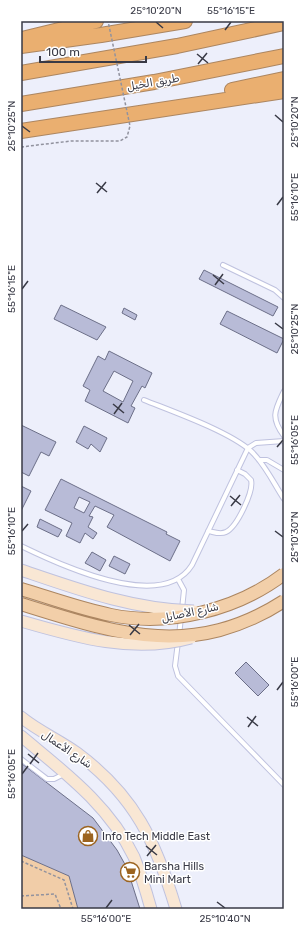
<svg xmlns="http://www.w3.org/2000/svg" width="305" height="930" viewBox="0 0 305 930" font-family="Rubik,Vazirmatn,sans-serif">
  <rect width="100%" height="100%" fill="#edeffb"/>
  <!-- green -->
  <path fill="#f1cda8" d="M21,855L69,876L78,909H21Z"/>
  <!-- building -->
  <path fill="#b8bbd7" stroke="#6c6f88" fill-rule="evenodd" d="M204,270L278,307L273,316L199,279Z
    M61,305L106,327L97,340L54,319Z
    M124,308L137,315L135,320L122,313Z
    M227,311L284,339L277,353L220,324Z
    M109,351L152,373L145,388L142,386L131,406L135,408L128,423L85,401L90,390L83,386L98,356L105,360ZM114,371L133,381L123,402L103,391Z
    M21,425L56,442L49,456L41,452L29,476L21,472Z
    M84,426L107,438L100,452L91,444L88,449L76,442Z
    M61,479L167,532L166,534L180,541L170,561L107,527L114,515L95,506L89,516L93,517L88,527L97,533L93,539L85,533L80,543L66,536L72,523L45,510ZM79,497L90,502L84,513L74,508Z
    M21,486L31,491L21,511Z
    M40,519L62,530L58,537L37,527Z
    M92,552L106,560L100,571L85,563Z
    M114,556L130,564L125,574L109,566Z
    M246,662L269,685L258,696L235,673Z
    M21,763L93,818L117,850L127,868L140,909H78L69,876L21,855Z"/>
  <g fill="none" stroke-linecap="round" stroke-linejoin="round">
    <!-- lane casing -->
    <g stroke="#bfc2df" stroke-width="6">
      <path id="lane" d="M223,265L275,290L284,298
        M284,391C275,410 270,417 284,436
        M144,400C174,412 228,431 251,451C265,464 274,484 284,499
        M259,460H267L284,470
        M208,531C214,532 220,535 226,532C237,527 254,491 251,480L245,474L237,470
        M21,546C60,565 162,613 192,565L248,448L256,443L284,441
        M178,579L184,590L182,609
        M179,635L181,618
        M178,642L175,666L178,676L284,785
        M21,759L47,779H54L64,774"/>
    </g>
    <!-- secondary casing -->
    <g stroke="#bfc2df" stroke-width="13">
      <path id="secondary" d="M21,717C38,731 59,740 77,753C135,796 156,842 176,909
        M21,736C64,772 109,805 134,857C141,874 146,891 151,909"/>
    </g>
    <!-- highway casing -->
    <g stroke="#ac8661" stroke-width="16">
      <path id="highway" d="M22,39L96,21
        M21,46L101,35L185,21
        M21,73L177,46L284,23
        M232,90L284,79
        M21,104L154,82L284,56
        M21,131L284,91"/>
    </g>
    <!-- path -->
    <path stroke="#91929e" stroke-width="1.5" stroke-dasharray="3 2" stroke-linecap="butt" d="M21,861L64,880L73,909
      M21,896L55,894L61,909"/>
    <!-- lane -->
    <use href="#lane" stroke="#fff" stroke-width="4"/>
    <!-- secondary -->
    <use href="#secondary" stroke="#f9e7d4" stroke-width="11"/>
    <!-- highway -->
    <use href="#highway" stroke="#eaaf70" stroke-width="14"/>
    <!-- secondary-bridge casing -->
    <g stroke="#bfc2df" stroke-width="13" stroke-linecap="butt">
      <path id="secondary-bridge" d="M21,570C77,589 134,610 194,611
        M21,621C76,637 133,654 191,638"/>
    </g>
    <!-- primary-bridge casing -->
    <g stroke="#ac8661" stroke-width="14" stroke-linecap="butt">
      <path id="primary-bridge" d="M21,589C51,598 81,609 111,615C169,627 237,610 284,574
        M21,604C117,634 192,660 284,601"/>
    </g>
    <!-- path-bridge -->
    <path stroke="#91929e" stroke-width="1.5" stroke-dasharray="3 2" stroke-linecap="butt" d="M21,147L71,141H120L127,137L130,126L108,21"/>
    <!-- secondary-bridge -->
    <use href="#secondary-bridge" stroke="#f9e7d4" stroke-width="11"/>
    <!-- primary-bridge -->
    <use href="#primary-bridge" stroke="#f2cfa9" stroke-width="12"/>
  </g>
  <!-- ticks -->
  <path fill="none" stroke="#393a46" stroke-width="1.5" d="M156,22L163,28M225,30L231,22M197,54L208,63M198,64L207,53M275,115L283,122M22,126L30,132M96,183L107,192M97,193L106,182M277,205L283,197M213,275L224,284M215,285L223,274M22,289L28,281M275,323L283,329M113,404L124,413M114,414L122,403M277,447L283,440M230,496L241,505M231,506L240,495M22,531L28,524M275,531L283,537M129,625L140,634M130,635L139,624M277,690L283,682M247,717L258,726M248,727L256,716M28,754L39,763M30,764L38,753M22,774L28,766M146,846L157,855M147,856L156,845M217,902L225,908M106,908L112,900"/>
  <!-- icons -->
  <defs>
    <g id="shop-ring" transform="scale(1)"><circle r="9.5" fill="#fff" stroke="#9c6420" stroke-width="1.5"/><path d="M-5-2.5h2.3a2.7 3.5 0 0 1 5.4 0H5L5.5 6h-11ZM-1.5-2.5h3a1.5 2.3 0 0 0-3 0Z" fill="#9c6420"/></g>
    <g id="supermarket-ring" transform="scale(1)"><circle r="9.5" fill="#fff" stroke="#9c6420" stroke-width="1.5"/><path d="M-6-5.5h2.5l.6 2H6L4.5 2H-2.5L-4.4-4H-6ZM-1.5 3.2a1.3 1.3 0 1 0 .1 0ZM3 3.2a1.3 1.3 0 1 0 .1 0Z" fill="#9c6420"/></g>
  </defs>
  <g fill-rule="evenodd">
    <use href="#shop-ring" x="88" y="836"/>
    <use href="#supermarket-ring" x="130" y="872"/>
  </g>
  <g text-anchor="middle" stroke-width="3" stroke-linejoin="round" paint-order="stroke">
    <!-- street labels -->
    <g font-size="11" fill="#393a46" stroke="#fff">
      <text transform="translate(153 82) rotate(-10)" y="4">طريق الخيل</text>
      <text transform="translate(190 612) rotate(-12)" y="4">شارع الأصايل</text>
      <text transform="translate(67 749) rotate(34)" y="4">شارع الأعمال</text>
    </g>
    <!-- poi labels -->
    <g font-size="11" fill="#393a46" stroke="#fff" text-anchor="start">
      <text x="102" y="840">Info Tech Middle East</text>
      <text x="144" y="870">Barsha Hills<tspan x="144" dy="13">Mini Mart</tspan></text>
    </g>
  </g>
  <!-- border -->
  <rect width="305" height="930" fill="none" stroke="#ffffff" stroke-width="44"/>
  <!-- scale -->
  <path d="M40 56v6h106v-6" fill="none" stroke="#393a46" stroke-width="2"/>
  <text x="46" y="56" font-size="12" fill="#393a46" stroke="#ffffff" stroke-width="3" paint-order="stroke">100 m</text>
  <rect x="22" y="22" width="261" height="886" fill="none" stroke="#393a46" stroke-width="1.5"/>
  <g font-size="10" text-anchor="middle" fill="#393a46">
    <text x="156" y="14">25°10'20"N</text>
    <text x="231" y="14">55°16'15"E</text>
    <text transform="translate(294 122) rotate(-90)" y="4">25°10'20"N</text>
    <text transform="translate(11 126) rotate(-90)" y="4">25°10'25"N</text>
    <text transform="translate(294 197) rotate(-90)" y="4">55°16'10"E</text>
    <text transform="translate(11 289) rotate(-90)" y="4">55°16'15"E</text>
    <text transform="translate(294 329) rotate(-90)" y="4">25°10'25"N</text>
    <text transform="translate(294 440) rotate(-90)" y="4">55°16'05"E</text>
    <text transform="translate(11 531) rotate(-90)" y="4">55°16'10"E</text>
    <text transform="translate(294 537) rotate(-90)" y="4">25°10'30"N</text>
    <text transform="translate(294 682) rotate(-90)" y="4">55°16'00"E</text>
    <text transform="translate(11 774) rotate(-90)" y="4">55°16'05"E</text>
    <text x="106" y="922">55°16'00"E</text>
    <text x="225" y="922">25°10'40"N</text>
  </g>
</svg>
